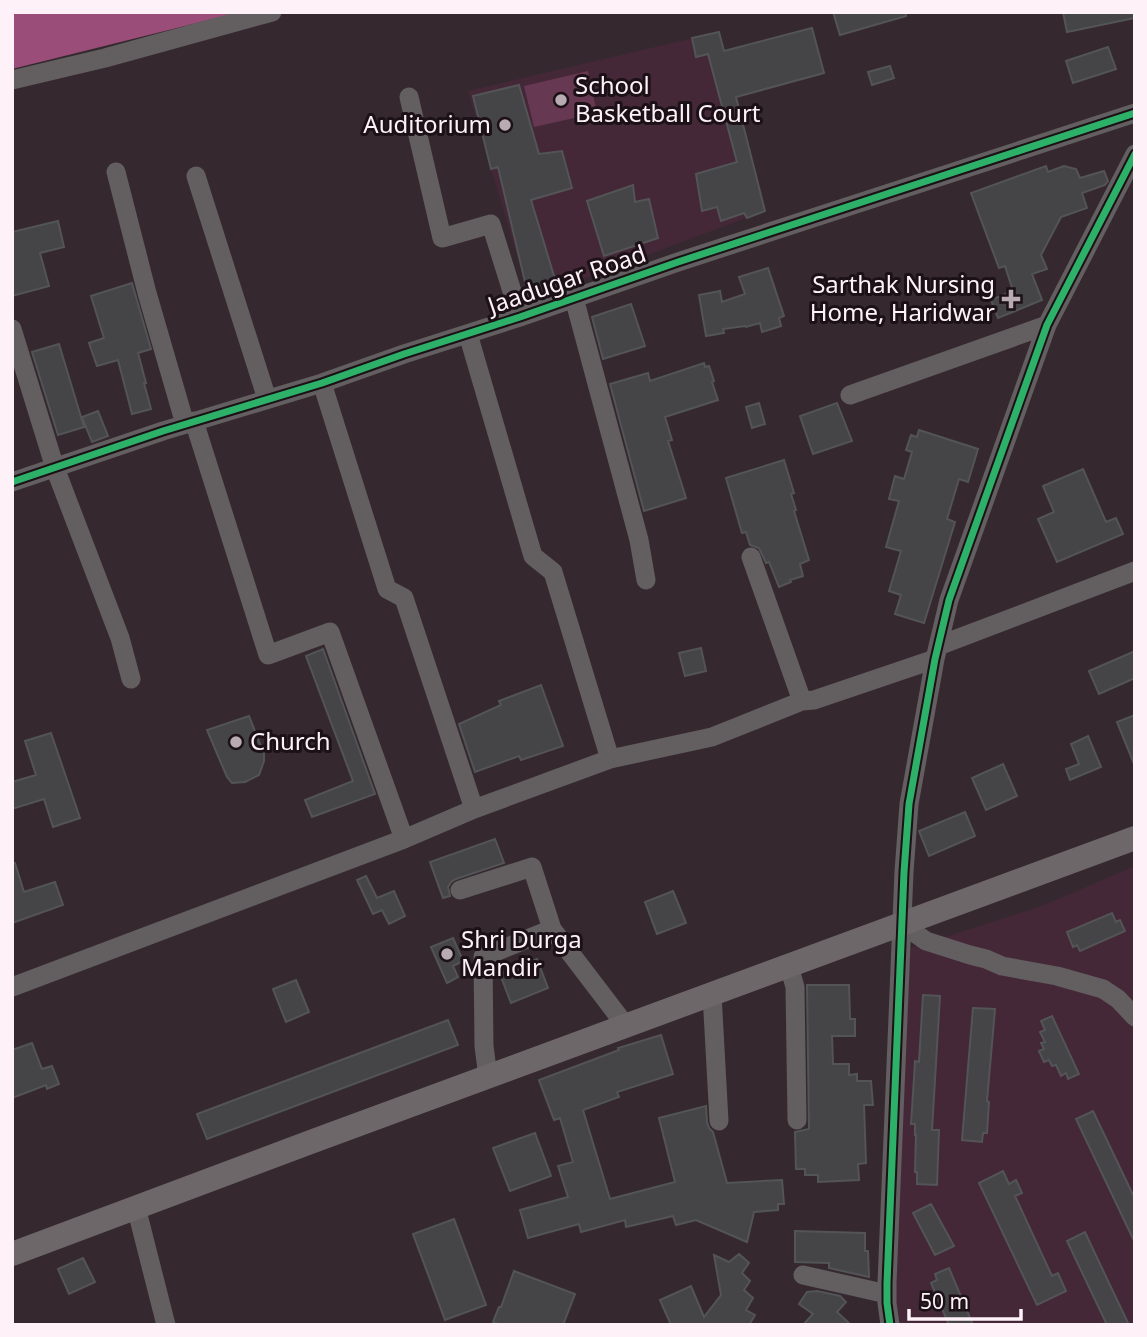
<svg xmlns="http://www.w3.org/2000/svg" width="1147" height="1337" viewBox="0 0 1147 1337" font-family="'Noto Sans',sans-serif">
  <rect width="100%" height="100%" fill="#35292f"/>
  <!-- built -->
  <path fill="#442837" d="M719,32L765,211L530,299L468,91Z
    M1135,866V1325H890L892,954L1042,906Z"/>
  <!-- green -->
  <path fill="#663851" d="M588,71L597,113L534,127L524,86Z"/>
  <!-- water -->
  <path fill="#994d78" d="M12,12H241L12,69Z"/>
  <!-- building -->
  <path fill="#454447" stroke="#535456" stroke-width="2" d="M833,12H906V16L840,35Z
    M1063,12H1135V18L1067,32Z
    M812,28L824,73L736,97L765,211L747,218L744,213L721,221L717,207L702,211L696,174L737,162L708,54L696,57L692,38L719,32L724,51Z
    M1108,47L1116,69L1073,83L1066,61Z
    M890,66L894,78L872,85L868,72Z
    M519,85L539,154L562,151L572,188L531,200L558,289L529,299L498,167L491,169L473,96Z
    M1046,166L1048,172L1064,166L1076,169L1080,178L1104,171L1108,181L1105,185L1082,193L1087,208L1061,217L1041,255L1047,269L1032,274L1042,300L998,318L991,300L1013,291L1005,266L999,268L971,193Z
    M633,185L635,202L649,199L658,238L604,256L587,201Z
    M58,221L64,247L40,253L49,286L12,296V232Z
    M768,268L784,316L779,318L781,326L762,332L760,323L746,327L745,326L723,329L724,333L706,336L699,295L720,291L722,302L745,294L739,277Z
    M132,283L151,349L138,353L146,383H144L151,409L132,414L118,360L97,366L89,343L104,338L91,296Z
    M631,304L645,346L603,359L592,317Z
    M59,344L84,427L58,435L32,352Z
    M704,363L705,367L709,366L714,381L712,382L718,400L665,417L672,440L668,441L686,498L644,511L610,384L648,373L650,381Z
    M759,403L765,424L752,428L746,407Z
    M837,403L852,441L813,454L800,416Z
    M98,411L108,436L92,442L82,417Z
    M919,430L978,449L968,482L959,479L947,519L955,522L924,623L895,614L901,595L889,591L901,551L886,547L899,501L889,499L895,476L904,479L912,452L906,450L911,435L917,437Z
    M784,460L794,493L791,494L796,510L794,511L809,560L800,564L803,576L790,580L791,582L779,587L769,562L766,563L759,548L750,545L746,532L742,533L726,478Z
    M1083,469L1106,522L1116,518L1123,534L1057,562L1038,519L1054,512L1043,486Z
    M701,648L706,671L685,676L679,653Z
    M323,649L375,794L312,817L305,800L353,781L306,656Z
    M1135,651V678L1099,694L1089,671Z
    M541,685L563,746L521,760L519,756L475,772L459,724L501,705L499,701Z
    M1135,715V763L1134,764L1117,722Z
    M249,716L264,754V761L259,775L245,782L232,783L227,777L207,730Z
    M51,733L80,818L53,827L44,799L12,809V782L36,775L25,741Z
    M1088,736L1101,767L1070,780L1066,769L1079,764L1071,744Z
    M1003,764L1017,796L986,810L972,778Z
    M965,812L975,836L929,856L919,831Z
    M495,839L504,863L456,879L451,882L448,887L450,896L443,898L430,862Z
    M12,863H15L24,892L55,882L63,905L12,923Z
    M366,876L377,898L394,891L405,916L389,924L382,910L373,914L357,880Z
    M673,891L686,923L657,934L645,902Z
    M1112,913L1116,922L1120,920L1125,931L1080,951L1077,945L1073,947L1067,932Z
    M453,938L463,961L453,966L458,977L447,983L431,947Z
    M537,959L548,988L511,1003L500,974Z
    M296,980L309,1012L286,1022L273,989Z
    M807,985H849L850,1019H855V1036H832L833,1064H849V1075L857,1074V1081H871L873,1105H864L866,1163L858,1164L859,1180L818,1182V1175H805V1169H796L795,1132L809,1129Z
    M923,995L940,996L932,1130H939L937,1185L917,1184V1172H915L916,1135H915V1124H911L914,1078L915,1061L919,1062Z
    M973,1008L995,1009L987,1101L989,1102L987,1133H983L982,1142L962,1140Z
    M1052,1016L1079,1074L1068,1079L1066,1073L1061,1076L1056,1065L1052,1066L1049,1060L1044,1062L1039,1051L1044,1049L1041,1043L1045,1042L1040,1032L1045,1030L1041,1021Z
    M448,1020L458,1045L207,1139L197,1114Z
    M661,1035L673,1074L617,1092L619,1097L583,1110L610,1199L675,1182L659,1118L706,1106L707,1122L709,1128L713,1132L727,1183L782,1180L784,1204H778V1210L754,1212L747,1242L696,1220L676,1225L673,1216L626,1227L625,1220L581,1232L579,1224L528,1238L520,1210L568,1197L558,1166L573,1162L560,1118L554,1120L539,1080L619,1050L618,1048Z
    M32,1043L42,1069L52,1066L59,1084L47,1089L46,1085L12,1098V1050Z
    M1093,1111L1135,1199V1243L1076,1119Z
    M535,1133L551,1176L510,1191L493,1148Z
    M1003,1171L1009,1184L1016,1180L1022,1193L1015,1196L1052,1276L1058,1273L1066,1291L1037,1305L979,1183Z
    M931,1204L954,1246L935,1255L913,1213Z
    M454,1219L486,1305L445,1320L413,1234Z
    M795,1231L865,1233V1251H868L869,1277L829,1268V1263L795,1262Z
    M1085,1232L1091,1245L1129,1325H1107L1067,1241Z
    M739,1254L749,1263L742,1273L750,1281L744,1290L753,1298L746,1310L755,1315L749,1325H671L660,1300L691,1286L704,1317L721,1295L714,1255L729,1262Z
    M83,1258L95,1282L69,1294L58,1269Z
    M949,1268L973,1325H949L931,1283L937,1280L935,1274Z
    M514,1271L575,1294L563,1325H501L493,1322L499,1307H501Z
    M817,1291L840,1296L846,1302L837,1312L851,1325H803L813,1314L799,1304L807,1292Z"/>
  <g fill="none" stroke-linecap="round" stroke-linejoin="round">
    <!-- minor -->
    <path stroke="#635e60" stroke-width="19" d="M12,80L105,58L272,12
      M409,97L442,238L491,224L520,317
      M116,172L147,293L185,424
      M196,176L267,399
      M574,298L639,540L646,580
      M12,329L55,468L120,638L131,679
      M468,334L533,556L553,572L610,759
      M322,383L387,589L404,598L474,809
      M850,395L1047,325
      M194,421L268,655L330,632L404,839
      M12,482L163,431L322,383L404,354L520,317L678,262L1135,113
      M751,557L802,701
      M938,646L1135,571
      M460,890L532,867L552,929L483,957L484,1046L488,1077
      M902,924L926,941L970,955L986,959L1002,966L1057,976L1103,989L1118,999L1135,1017
      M552,929L626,1026
      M789,966L795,987L797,1120
      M12,987L404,839L474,809L610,759L712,737L802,701L814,700L935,659
      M712,994L719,1121
      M136,1207L166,1325
      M803,1275L887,1294
      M890,1325L887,1303V1283L904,872L909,804L935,659L949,600L1047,325L1135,154"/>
    <!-- major -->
    <path stroke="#6e676a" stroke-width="24" d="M12,1254L316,1140L1135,838"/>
    <!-- cycleway casing -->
    <g stroke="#1b1116" stroke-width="11">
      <path id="cycleway" d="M12,482L163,431L322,383L404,354L520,317L678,262L1135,113
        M890,1325L887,1303V1283L904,872L909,804L935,659L949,600L1047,325L1135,154"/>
    </g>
    <!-- cycleway -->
    <use href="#cycleway" stroke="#2db169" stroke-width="7"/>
  </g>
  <!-- markers -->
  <g fill="#b8abb1" stroke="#1b1116" stroke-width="2.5">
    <circle cx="561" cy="100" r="7"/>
    <circle cx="505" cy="125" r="7"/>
    <path d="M1007.5 288.5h7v7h7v7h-7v7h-7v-7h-7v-7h7z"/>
    <circle cx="236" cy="742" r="7"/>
    <circle cx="447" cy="954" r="7"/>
  </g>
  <g text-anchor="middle" stroke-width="6" stroke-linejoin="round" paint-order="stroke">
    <!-- poi labels -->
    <g font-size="24" fill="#fef1f7" stroke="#1b1116" text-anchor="start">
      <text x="575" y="94">School<tspan x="575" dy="28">Basketball Court</tspan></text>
      <text x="491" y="133" text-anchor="end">Auditorium</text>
      <text x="995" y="293" text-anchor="end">Sarthak Nursing<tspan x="995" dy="28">Home, Haridwar</tspan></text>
      <text x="250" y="750">Church</text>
      <text x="461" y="948">Shri Durga<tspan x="461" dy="28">Mandir</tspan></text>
    </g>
    <!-- street labels -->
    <g font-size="24" fill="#fef1f7" stroke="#1b1116">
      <text transform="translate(567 280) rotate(-19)" y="8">Jaadugar Road</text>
    </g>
  </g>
  <!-- border -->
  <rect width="1147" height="1337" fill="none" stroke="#fef1f7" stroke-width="28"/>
  <!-- scale -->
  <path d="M909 1309v10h112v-10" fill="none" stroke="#fef1f7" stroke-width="3.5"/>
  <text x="920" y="1309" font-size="21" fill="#fef1f7" stroke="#1b1116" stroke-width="5" paint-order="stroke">50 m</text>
</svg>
